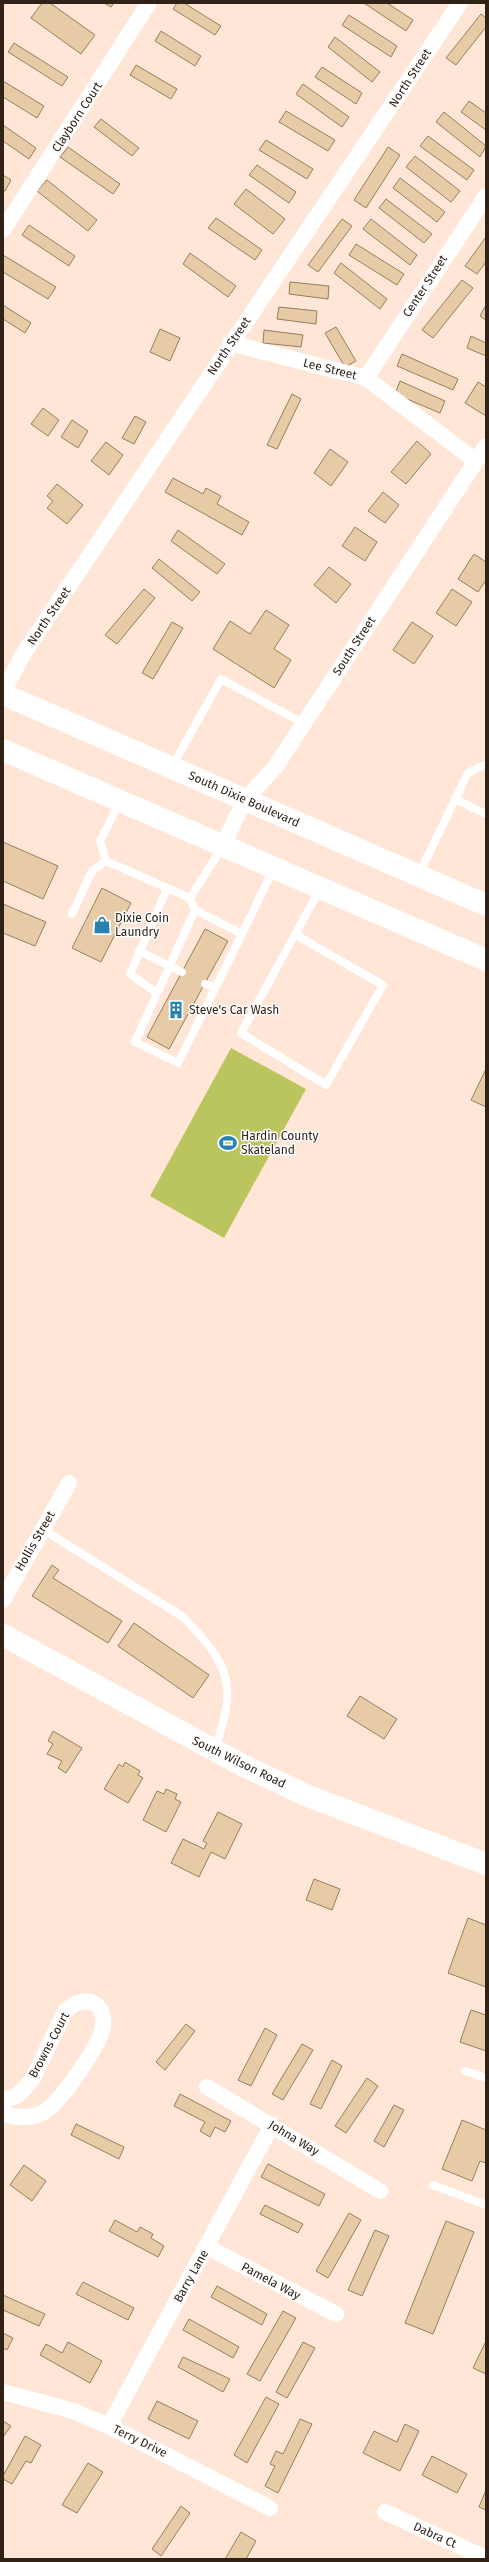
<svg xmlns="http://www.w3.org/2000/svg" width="489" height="2562" viewBox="0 0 489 2562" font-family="'Fira Sans',sans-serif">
  <rect width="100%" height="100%" fill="#ffe6d6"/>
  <!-- green -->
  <path fill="#bac55e" d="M231,1048L306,1089L224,1238L150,1196Z"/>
  <!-- building -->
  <path fill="#e6cba6" stroke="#987e5b" d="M42,3H50L95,35L81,54L31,18Z
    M104,3H114L111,7Z
    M177,3H184L221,26L215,35L173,9Z
    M364,3H387L413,20L406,31Z
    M481,14L486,18V27L456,65L446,58Z
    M349,15L397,46L391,57L342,25Z
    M161,31L201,56L195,66L155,41Z
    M335,37L380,72L372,82L328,47Z
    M14,43L68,77L62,86L8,52Z
    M136,65L177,89L171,99L130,75Z
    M322,67L362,93L356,104L315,77Z
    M3,81L44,106L37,118L3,97Z
    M303,84L349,117L342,127L296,94Z
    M469,101L486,113V130L461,112Z
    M286,111L335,140L328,151L279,122Z
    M444,112L486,146L480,157L436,122Z
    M101,119L139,148L132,156L94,127Z
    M3,125L36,148L29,159L3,141Z
    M428,136L474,170L467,180L420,146Z
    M266,140L313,169L307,179L259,150Z
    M68,147L120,184L113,194L60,157Z
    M388,147L400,155L366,208L354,200Z
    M415,156L460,191L451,202L406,167Z
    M257,165L296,192L289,203L249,175Z
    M3,175L11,180L5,191L3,190Z
    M400,178L445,212L437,222L393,188Z
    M47,180L97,220L88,231L37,191Z
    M246,189L285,219L273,234L234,204Z
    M386,199L432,234L424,243L379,208Z
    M216,218L262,250L255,260L208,228Z
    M342,219L352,226L318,272L308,265Z
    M371,219L417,255L410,265L363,229Z
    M29,225L75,256L69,266L22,235Z
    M486,237V262L477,274L465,266Z
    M356,244L404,274L397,285L349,255Z
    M190,253L236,286L228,297L183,264Z
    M3,255L56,287L48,299L3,272Z
    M341,263L387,299L380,309L334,273Z
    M462,280L473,288L433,338L422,330Z
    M290,282L329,286L328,299L289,294Z
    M3,305L31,323L25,333L3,319Z
    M486,305V320L480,316Z
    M279,307L317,311L316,324L277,319Z
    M336,327L356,361L345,367L325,333Z
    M160,329L180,338L170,361L150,352Z
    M264,330L303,335L301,347L263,343Z
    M471,336L486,343V356L467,348Z
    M402,354L458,379L453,390L397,366Z
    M400,381L445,401L440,413L395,394Z
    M478,382L486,387V416L465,403Z
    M292,394L301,399L277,449L267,445Z
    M43,408L59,420L48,436L31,424Z
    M135,416L146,422L134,444L122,438Z
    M72,420L88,431L78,448L61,437Z
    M417,441L431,454L406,484L391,472Z
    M106,442L123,455L109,475L91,461Z
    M330,449L348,462L331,486L314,473Z
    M173,478L203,494L206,488L221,496L217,504L249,522L242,535L165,492Z
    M57,484L83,505L67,524L47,508L53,501L47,496Z
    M383,492L399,505L385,523L368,511Z
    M355,527L377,542L365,561L342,546Z
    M178,530L225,564L217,574L171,541Z
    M474,554L486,562V580L478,592L458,579Z
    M159,559L200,592L192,601L152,568Z
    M329,567L351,584L336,603L314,585Z
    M144,589L155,598L117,644L105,635Z
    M452,589L472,602L456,626L436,613Z
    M266,610L289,625L274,649L291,660L274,688L213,649L230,621L250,634Z
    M172,622L183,628L153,679L142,673Z
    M412,622L433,636L414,664L393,650Z
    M3,842L58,866L43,899L3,881Z
    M102,888L131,903L101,962L72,948Z
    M3,904L46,922L35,946L3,933Z
    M205,929L228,941L169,1049L147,1037Z
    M486,1069V1107L471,1100Z
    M52,1565L59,1570L53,1578L122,1621L108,1643L32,1596Z
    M134,1623L209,1675L193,1698L118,1646Z
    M360,1696L397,1719L384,1739L347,1716Z
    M53,1731L82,1748L66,1773L58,1768L62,1761L47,1754L53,1744L48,1741Z
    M125,1762L140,1771L138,1775L143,1778L128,1803L104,1789L119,1764L123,1767Z
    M166,1789L177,1794L175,1799L181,1802L166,1832L143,1820L157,1791L164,1794Z
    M218,1812L242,1824L225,1859L211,1852L199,1877L171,1863L183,1839L204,1849L207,1843L203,1841Z
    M314,1879L340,1889L332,1910L306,1900Z
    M468,1918L486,1925V1987L448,1973Z
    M471,2010L486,2015V2051L460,2042Z
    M186,2024L195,2031L165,2070L156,2062Z
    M265,2028L277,2035L251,2086L238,2080Z
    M302,2044L313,2050L283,2100L272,2094Z
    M332,2060L342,2066L321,2109L310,2104Z
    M367,2078L378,2086L346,2133L335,2126Z
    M180,2094L231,2121L225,2132L215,2127L210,2137L200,2131L205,2122L174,2106Z
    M394,2105L404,2110L384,2147L374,2141Z
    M462,2120L486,2130V2163L480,2161L472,2181L442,2169Z
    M76,2124L124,2147L119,2159L71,2135Z
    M268,2164L325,2194L319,2206L261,2177Z
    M24,2165L46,2181L32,2201L10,2185Z
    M265,2205L303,2224L298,2233L260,2214Z
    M349,2213L361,2220L328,2278L316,2271Z
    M115,2220L137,2232L140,2227L153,2234L151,2238L164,2246L158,2257L109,2231Z
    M446,2221L474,2232L433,2334L405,2323Z
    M375,2230L389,2236L362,2296L348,2290Z
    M83,2282L134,2308L128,2320L76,2294Z
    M217,2286L267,2314L262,2325L211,2297Z
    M3,2295L45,2314L39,2326L3,2310Z
    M283,2311L296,2318L260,2381L247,2374Z
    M189,2319L239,2347L233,2358L183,2330Z
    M3,2333L13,2338L7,2350L3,2348Z
    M486,2341V2374L473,2368Z
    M68,2342L102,2361L90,2383L40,2355L46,2344L62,2353Z
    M303,2342L315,2348L287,2398L276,2392Z
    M183,2357L230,2379L223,2392L178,2367Z
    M266,2397L279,2404L247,2463L234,2455Z
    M157,2401L198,2421L189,2439L148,2419Z
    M300,2419L312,2424L278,2493L265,2486L275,2466L270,2464L276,2451L283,2454Z
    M3,2421L11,2426L3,2437Z
    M405,2424L419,2431L400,2471L363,2453L374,2431L397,2442Z
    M25,2436L41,2445L31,2463L26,2461L12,2484L3,2479V2476Z
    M432,2456L467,2474L457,2493L422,2475Z
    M88,2463L103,2472L77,2513L62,2505Z
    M486,2490V2510L479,2507Z
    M181,2506L190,2513L161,2556L152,2549Z
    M241,2532L256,2541L246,2559H225Z"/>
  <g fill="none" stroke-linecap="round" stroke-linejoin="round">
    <!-- service -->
    <path stroke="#fff" stroke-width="8" d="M172,767L221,679L303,723
      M455,799L486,814
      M120,802L100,841L106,861L190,898L223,846
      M419,874L468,773L486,764
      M190,898L195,910L242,934L178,1063L135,1042L195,910
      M72,914L92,871L106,861
      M242,934L274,868
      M296,935L383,985L326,1085L241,1033L320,889
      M139,951L182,972
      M205,984L215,988
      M157,993L130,974L167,889
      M42,1529L183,1617C231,1666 237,1684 215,1749
      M465,2071L486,2078
      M433,2185L486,2205"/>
    <!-- minor -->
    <path stroke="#fff" stroke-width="16" d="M3,230L149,3
      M230,343L366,378L476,461
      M366,378L486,196
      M3,692L24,653L460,3
      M223,845L245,800L276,766L486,446
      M3,1600L69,1483
      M207,2087L380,2191
      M3,2101L18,2095L32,2080L65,2012C82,1993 106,2000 103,2027C100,2045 60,2103 44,2112C31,2119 17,2118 3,2114
      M207,2247L336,2314
      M3,2392L73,2411L109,2426L270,2508
      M109,2426L272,2125
      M385,2512L486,2558"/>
    <!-- secondary -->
    <path stroke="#fff" stroke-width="22" d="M3,1635L240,1764L308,1796L486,1864"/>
    <!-- trunk -->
    <path stroke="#fff" stroke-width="22" d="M3,694L486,905
      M3,750L486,960"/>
  </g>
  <!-- icons -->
  <defs>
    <g id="shop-bare" transform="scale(1.38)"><path d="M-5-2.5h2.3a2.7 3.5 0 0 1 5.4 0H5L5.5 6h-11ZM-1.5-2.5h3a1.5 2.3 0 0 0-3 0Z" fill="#2683af" stroke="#fff" stroke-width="2.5" paint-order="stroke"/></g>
    <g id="building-bare" transform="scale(1.38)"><path d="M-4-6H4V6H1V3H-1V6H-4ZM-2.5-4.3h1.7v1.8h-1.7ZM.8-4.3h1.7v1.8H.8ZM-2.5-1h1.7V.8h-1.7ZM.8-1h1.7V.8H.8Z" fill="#2683af" stroke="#fff" stroke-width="2.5" paint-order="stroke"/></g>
    <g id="stadium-bare" transform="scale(1.38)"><path d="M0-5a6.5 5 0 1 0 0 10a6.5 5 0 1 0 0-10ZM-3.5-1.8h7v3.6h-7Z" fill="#2683af" stroke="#fff" stroke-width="2.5" paint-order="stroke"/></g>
  </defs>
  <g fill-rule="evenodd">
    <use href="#shop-bare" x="102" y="925"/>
    <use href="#building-bare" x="176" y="1010"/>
    <use href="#stadium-bare" x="228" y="1143"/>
  </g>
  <g text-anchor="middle" stroke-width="3" stroke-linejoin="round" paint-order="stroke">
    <!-- street labels -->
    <g font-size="12" fill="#312218" stroke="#fff">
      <text transform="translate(410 78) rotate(-57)" y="4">North Street</text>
      <text transform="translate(77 117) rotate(-57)" y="4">Clayborn Court</text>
      <text transform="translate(425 286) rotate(-57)" y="4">Center Street</text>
      <text transform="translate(229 346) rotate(-56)" y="4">North Street</text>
      <text transform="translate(330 369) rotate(14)" y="4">Lee Street</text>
      <text transform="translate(49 616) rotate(-56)" y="4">North Street</text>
      <text transform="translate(354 646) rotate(-57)" y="4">South Street</text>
      <text transform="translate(244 799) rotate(24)" y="4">South Dixie Boulevard</text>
      <text transform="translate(35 1541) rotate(-60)" y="4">Hollis Street</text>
      <text transform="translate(239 1762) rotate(26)" y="4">South Wilson Road</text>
      <text transform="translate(49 2045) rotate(-62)" y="4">Browns Court</text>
      <text transform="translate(294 2138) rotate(31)" y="4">Johna Way</text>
      <text transform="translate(191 2276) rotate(-61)" y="4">Barry Lane</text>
      <text transform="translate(271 2281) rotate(28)" y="4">Pamela Way</text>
      <text transform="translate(140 2441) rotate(26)" y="4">Terry Drive</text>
      <text transform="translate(435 2535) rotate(24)" y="4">Dabra Ct</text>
    </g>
    <!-- poi labels -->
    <g font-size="12" fill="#312218" stroke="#fff" text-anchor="start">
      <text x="115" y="922">Dixie Coin<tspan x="115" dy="14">Laundry</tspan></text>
      <text x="189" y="1014">Steve's Car Wash</text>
      <text x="241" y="1140">Hardin County<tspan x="241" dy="14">Skateland</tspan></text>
    </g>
  </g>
  <!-- border -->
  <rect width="489" height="2562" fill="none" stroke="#312218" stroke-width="8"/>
</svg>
